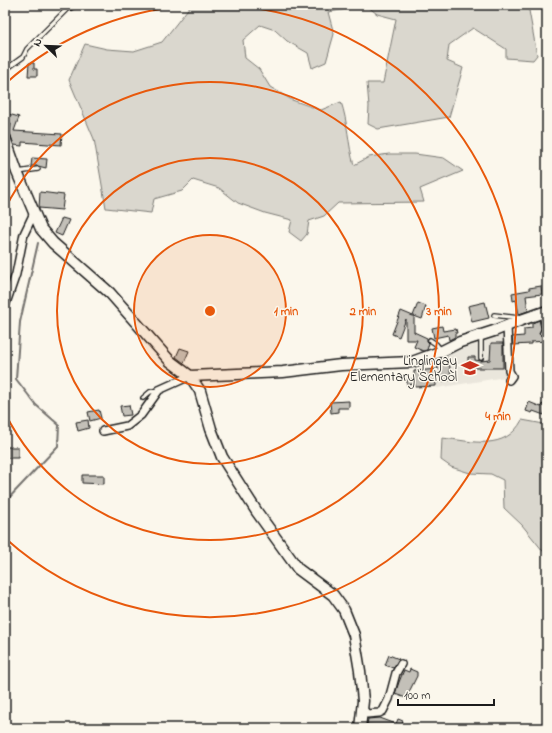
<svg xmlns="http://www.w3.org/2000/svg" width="552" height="733" viewBox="0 0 552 733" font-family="'Indie Flower',sans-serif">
  <rect width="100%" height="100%" fill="#fbf7ec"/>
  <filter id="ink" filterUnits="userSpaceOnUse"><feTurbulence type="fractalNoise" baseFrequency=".025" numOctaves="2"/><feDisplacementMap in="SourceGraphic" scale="8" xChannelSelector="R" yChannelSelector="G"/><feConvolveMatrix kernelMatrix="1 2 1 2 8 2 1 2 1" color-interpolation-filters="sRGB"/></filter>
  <g filter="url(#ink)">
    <!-- built -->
    <path fill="#eae6dc" d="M502,334L505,377L437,388L435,359Z"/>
    <!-- green -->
    <path fill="#dad7ce" stroke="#7b7a75" d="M191,5H528L537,55L533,60L506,58V49L473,28L449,45L447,61L463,68L449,117L378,129L368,124L369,106L367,83H383L396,19L377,14L367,6L328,12L334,34L326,62L312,68L308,53L287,41L275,30L260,25L243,40L245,58L259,69L270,87L292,100L321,110L341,102C348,122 348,145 354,165L369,157L389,154H415L444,158L463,171L420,189L424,202L338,203L324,216L309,221L307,234L301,241L289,232L292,220L265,213L238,203L219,188L193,180L182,191L154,199L151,213L106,208L94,139L69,80L85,44L107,49L134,51L162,42Z
      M547,415V556L522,525L504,508L503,480L491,474L470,473L451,467L441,460L442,438C472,441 505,452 522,420L544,424Z"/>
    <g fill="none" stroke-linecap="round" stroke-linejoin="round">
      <!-- stream -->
      <path stroke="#74726e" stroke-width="2" d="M5,502L58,446L59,425L36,405L16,379L20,322L38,243"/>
    </g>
    <!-- building -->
    <path fill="#c3c0b8" stroke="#1c1c1c" d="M29,63H34V69H37V76H28Z
      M5,113L19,117L14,131L62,134L61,145L22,142V146L14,145L10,133L11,124L5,122Z
      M32,158L47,159L46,168L38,166H31Z
      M40,192L64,195L62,210L39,208Z
      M62,218L69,220L62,236L55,233Z
      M541,286L542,294L526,296L528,311L519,314L516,300L513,301L512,293L529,290V288Z
      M485,302L489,318L472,322L468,306Z
      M418,303L426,306L422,319L414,316V332L427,338V341L429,343L427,350L423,351L414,347L417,340H406V319L399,337L392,334L401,311L413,316Z
      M539,320L541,328L539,334L543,336L547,330V341L531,342V344L513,345L512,337L524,336V329L532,328V323Z
      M442,326L443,331L456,329L457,333H455V337L449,340L448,335L434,338L432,328Z
      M491,343H503V368H468V357H475V360L481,361L490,360Z
      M180,348L189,351L184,363L176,357Z
      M449,358L451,380L436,382V386L415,387V384L407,385V379H414V371L438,369L437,360Z
      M349,401V408H338V412L331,413L330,402Z
      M529,402L541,407L542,404L547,407L544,415L533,411L532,413L526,411Z
      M129,405L131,415L122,416L120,406Z
      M99,410L101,418L90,421L88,412Z
      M88,420L89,428L78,431L76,422Z
      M5,447H18V458H5Z
      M82,475H104V484L82,483Z
      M389,655L399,659L393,668L385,665Z
      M410,669L417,672V676L406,698L395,694L399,682L404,670L409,672Z
      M380,718L396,724L398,719L403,721L401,727L404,728H382L383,726L367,725L368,719Z"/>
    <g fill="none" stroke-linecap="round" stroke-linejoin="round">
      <!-- lane casing -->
      <g stroke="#1c1c1c" stroke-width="6">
        <path id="lane" d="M5,70L23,57L27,49L70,6
          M18,172L38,169
          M494,315L519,318
          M542,333L544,329L542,315
          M430,340L436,344L441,350
          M481,358V337
          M143,398L150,392L158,390"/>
      </g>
      <!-- street casing -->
      <g stroke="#1c1c1c" stroke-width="10">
        <path id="street" d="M70,6L72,5
          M5,306L16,274L24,234L34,213
          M507,326L509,371L512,376L509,380
          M103,431L127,426L141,415L159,390L190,376
          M363,709L367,714L379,713L383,711L389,699L396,673L401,664"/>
      </g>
      <!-- secondary casing -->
      <g stroke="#1c1c1c" stroke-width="13">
        <path id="secondary" d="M5,138L17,172L41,229L53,243L110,293L170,361L190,376L283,372L341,365L412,362L442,351L460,342L494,331L524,319L547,311
          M190,376L200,391L211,429L222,457L257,512L298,569L333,595L344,610L354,635L360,671L363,701L360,728"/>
      </g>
      <!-- lane -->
      <use href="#lane" stroke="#fbf7ec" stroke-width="3.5"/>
      <!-- street -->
      <use href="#street" stroke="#fbf7ec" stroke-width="7"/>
      <!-- secondary -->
      <use href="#secondary" stroke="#fbf7ec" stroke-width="10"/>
    </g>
  </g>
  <!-- distance rings -->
  <circle cx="210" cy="311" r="76" fill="#e8590c" fill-opacity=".12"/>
  <g fill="none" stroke="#e8590c" stroke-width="2">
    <circle cx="210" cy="311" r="76"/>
    <circle cx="210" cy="311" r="153"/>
    <path d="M5 209A229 229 0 1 1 5 413"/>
    <path d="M5 84A306 306 0 0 1 207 5M213 5A306 306 0 1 1 5 538"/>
  </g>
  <!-- icons -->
  <defs>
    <g id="school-bare" transform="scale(1.38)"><path d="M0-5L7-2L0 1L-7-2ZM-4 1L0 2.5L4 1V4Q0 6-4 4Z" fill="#c8321e" stroke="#fbf7ec" stroke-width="2.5" paint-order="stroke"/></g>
  </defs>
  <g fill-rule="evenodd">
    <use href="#school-bare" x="470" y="368"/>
  </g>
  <g text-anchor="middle" stroke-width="3" stroke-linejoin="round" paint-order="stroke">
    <!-- poi labels -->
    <g font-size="14" fill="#1c1c1c" stroke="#fbf7ec" text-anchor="end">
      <text x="457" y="365">Linglingay<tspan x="457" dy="16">Elementary School</tspan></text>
    </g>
  </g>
  <circle cx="210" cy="311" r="6" fill="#e8590c" stroke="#fbf7ec" stroke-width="2"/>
  <g font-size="12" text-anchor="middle" font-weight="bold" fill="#e8590c" stroke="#fbf7ec" stroke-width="3" stroke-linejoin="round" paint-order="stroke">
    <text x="286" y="315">1 min</text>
    <text x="363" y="315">2 min</text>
    <text x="439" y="315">3 min</text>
    <text x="498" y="420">4 min</text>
  </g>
  <!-- margin -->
  <rect width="552" height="733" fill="none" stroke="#fbf7ec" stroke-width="20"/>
  <rect x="10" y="10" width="532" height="713" fill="none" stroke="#1c1c1c" stroke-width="1.5" filter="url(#ink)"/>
  <!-- north arrow -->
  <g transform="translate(46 46) rotate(293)" stroke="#fbf7ec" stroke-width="3" paint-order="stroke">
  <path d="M0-3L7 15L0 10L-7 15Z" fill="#1c1c1c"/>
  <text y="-6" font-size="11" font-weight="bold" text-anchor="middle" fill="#1c1c1c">N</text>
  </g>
  <!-- scale -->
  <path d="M398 699v6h96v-6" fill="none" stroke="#1c1c1c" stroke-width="2"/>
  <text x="404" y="699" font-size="12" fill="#1c1c1c" stroke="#fbf7ec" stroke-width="3" paint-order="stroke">100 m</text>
</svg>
